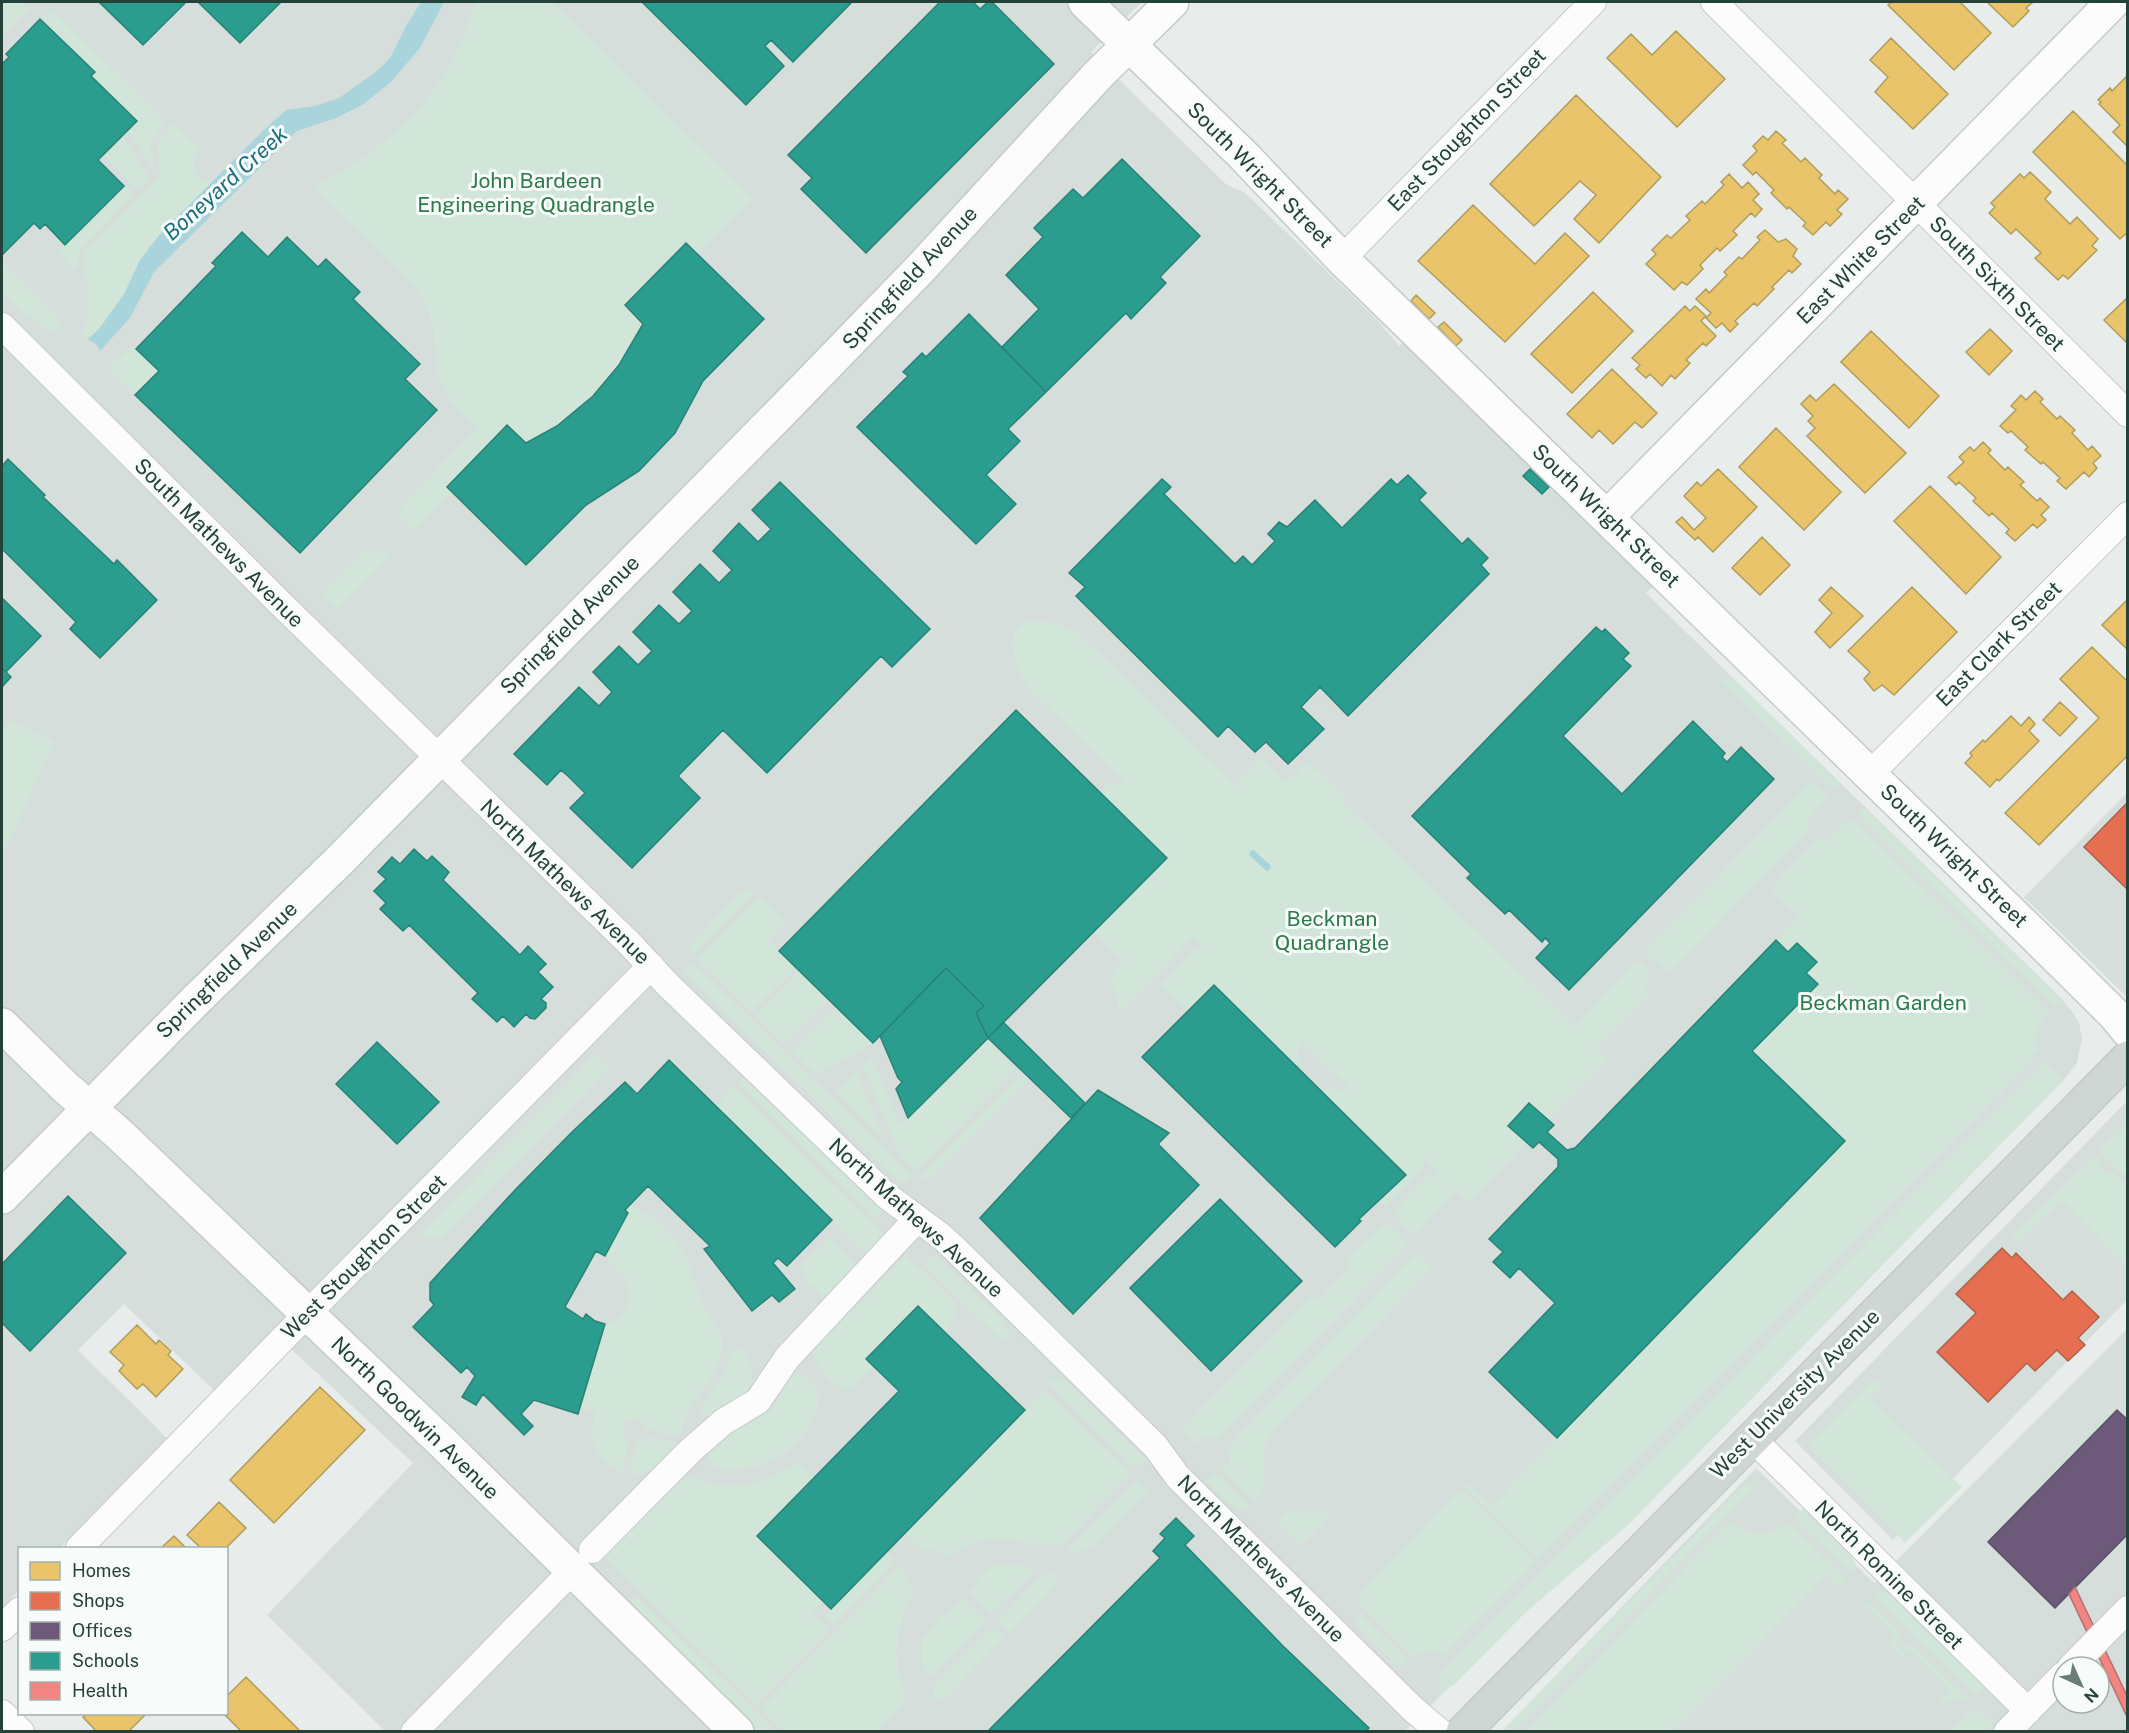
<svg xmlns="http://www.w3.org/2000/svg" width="2129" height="1733" viewBox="0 0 2129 1733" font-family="'Public Sans',sans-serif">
  <rect width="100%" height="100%" fill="#e8edeb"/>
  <!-- built -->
  <path fill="#d6dedb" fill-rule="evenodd" d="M2,2H1142L1091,52L1227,185L1244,192L1304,249L1377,320L1399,346L1407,339L1654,585L1646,593L2062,999L2073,1013L2079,1023L2082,1038L2077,1063L2064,1080L1405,1731H385L267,1615L413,1463L273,1332L215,1391L124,1304L78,1350L167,1438L60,1548H20L19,1590L2,1609Z
    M2127,793V997L2024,897Z
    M2127,1101V1300L1893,1540L1795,1441Z
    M2127,1329V1731L1501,1732L1756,1468L1874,1583ZM2063,1667H2099V1703H2063Z"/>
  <!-- green -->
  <path fill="#d1e6d8" d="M2,2H22L29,9L2,36Z
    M476,2H552L753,199L698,254L685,243L625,305L643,324C636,337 629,351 620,364C598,397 563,427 526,443L507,425L447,487L452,492L414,531L400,517L401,507L478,427C469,419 458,412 451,402C430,374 441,332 424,301C415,283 398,270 384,256C361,234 338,211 314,188C369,157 419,122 450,66C461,45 468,23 476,2Z
    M50,9L164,120L150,144L154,169L128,131L137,120L91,76L95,72L40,19Z
    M173,125H175L200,150L193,159L197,176L202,181L215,180L149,246L140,260L124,294L99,329L88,339L83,337V328L87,323L88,281L84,276V253L160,177L158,143Z
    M122,136L150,178L138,190L103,155Z
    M124,186L133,195L80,250L76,271L57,251L65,245Z
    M2,263L57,318L60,324L55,334L25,314L2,293Z
    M132,346L159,371L135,395L109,368Z
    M385,551L391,554L337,609L322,595L363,553Z
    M1040,622C1056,622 1069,627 1082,637L1235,785L1261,759L1286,783L1308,762L1344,796V803L1575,1027L1578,1022L1636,962L1640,961L1647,967L1645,969L1652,976L1643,985L1651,993L1596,1047L1608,1059L1469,1202L1456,1190L1417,1233C1408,1232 1396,1220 1395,1211L1429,1175L1439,1173L1424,1159V1167L1386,1206L1381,1201L1406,1175L1322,1092L1329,1086L1339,1092L1349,1087L1301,1041L1297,1053L1301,1060L1297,1066L1214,985L1187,1011L1161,985L1196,948H1204L1193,937L1123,1009H1118C1121,996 1112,989 1111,977L1123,962L1094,932L1147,878L1153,883L1157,879L1152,873L1167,858L1100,793L1111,782L1118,785L1125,782L1026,685C1018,671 1002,633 1025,623C1029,622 1035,622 1040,622Z
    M1727,678L1734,679L1841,785L1834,789L1720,680Z
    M9,720L54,742L3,855L2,854V737Z
    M1811,781L1828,797L1808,819V824L1811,828L1669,973L1655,959L1653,960L1647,954L1648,949Z
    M1863,806L2062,1000L2055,1007L1859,815Z
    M1853,820L2049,1012L2036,1026L2039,1029L2035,1042L2038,1049L2032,1055L2034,1059L1538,1559L1463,1486L1467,1483L1492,1506L1844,1141L1752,1051L1818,984L1806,973L1817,962L1797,943L1788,952L1776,940L1799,916L1772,891V887L1820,837L1825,841L1828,840L1848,821Z
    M751,890L756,891L694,954L688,948L739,894Z
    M760,896L786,921L768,940L796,967L751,1011L697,959Z
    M693,964L912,1175L902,1184L688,977L685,973Z
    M800,971L829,1000L785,1044L755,1015Z
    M836,1007L873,1043L817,1075L792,1051Z
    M986,1040L1015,1069L916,1171L900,1155L863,1065L871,1057L900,1125Z
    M595,1055L609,1068L441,1239L419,1236Z
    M2045,1063L2063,1081L1629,1524L1526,1612L1456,1683L1447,1689L1438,1691L1441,1673Z
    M747,1072L886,1208L876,1218L738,1083Z
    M856,1072L884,1139L836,1093Z
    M1021,1075L1027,1081L928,1181L921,1175Z
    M734,1087L884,1234L882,1236L884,1239L868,1256L715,1107Z
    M2125,1126L2127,1128V1177L2099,1151Z
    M2095,1156L2102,1162L2099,1167L2107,1175L2112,1171L2127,1184V1266L2062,1200L2019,1241L2012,1237Z
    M631,1204L644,1216L649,1212L672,1235L687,1259L701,1301L721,1336L722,1342L721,1356L715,1372L688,1410L680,1436L647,1429C643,1417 632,1415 624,1424L623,1433L628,1441L622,1472C597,1461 586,1439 596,1413L581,1407L605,1324C630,1319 634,1295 622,1274C618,1268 611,1262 605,1256L628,1213L625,1210Z
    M1384,1224C1392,1225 1401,1235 1406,1242V1246L1217,1440L1212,1437L1203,1438L1196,1432L1195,1434L1203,1442L1198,1444L1183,1431L1184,1427L1311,1297L1320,1299L1349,1268L1346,1263L1348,1258Z
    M829,1238L857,1266L828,1301L803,1278L807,1273L799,1267Z
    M934,1254L1003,1321L1010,1338L1002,1340L924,1264Z
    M1418,1254L1433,1267L1273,1431C1271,1435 1268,1439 1266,1443C1257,1467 1275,1478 1255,1502L1223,1470L1225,1463L1233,1472L1235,1470L1229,1464L1231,1455L1226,1449L1415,1255Z
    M905,1255L958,1306L946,1333L918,1306L866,1359L874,1367L852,1388L841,1389L829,1380L813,1358L815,1347Z
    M738,1348C745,1351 747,1356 749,1363C760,1394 731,1404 709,1418L702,1413V1405L722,1378L732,1350Z
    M795,1375C807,1376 815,1382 817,1394C820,1406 815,1415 809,1425C802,1437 793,1447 781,1455C766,1465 706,1485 708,1451L741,1423L770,1410L777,1401L787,1381Z
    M1876,1378L1880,1381L1882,1385L1870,1398L1962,1487L1905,1543L1808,1446Z
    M1056,1379L1067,1382L1145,1459L1136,1468L1133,1467L1047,1382Z
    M1045,1391L1130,1472L1129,1475L1065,1541C1050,1552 1015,1537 995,1539C978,1540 961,1549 946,1557L935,1550H922L905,1533Z
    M646,1437L677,1443C668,1463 652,1475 630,1474L637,1443L642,1441Z
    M795,1464L802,1465L814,1478L757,1536L823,1601L811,1613L829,1630L756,1705L604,1556L685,1478L692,1476C697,1477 701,1481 705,1482C736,1492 769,1481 795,1464Z
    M1214,1474L1221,1477L1252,1507C1234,1516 1219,1493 1207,1481Z
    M1761,1480L1514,1731H1502L1741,1489L1747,1484Z
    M1137,1481L1149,1491L1098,1543L1089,1548L1071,1554L1069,1549Z
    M1461,1489L1536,1561L1443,1655L1433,1649L1412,1656L1361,1606L1357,1598L1366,1587Z
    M1803,1508L1851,1556L1855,1563L1852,1574L1794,1517Z
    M1294,1510L1314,1513L1331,1510L1332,1513L1304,1542L1299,1544L1277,1522L1287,1512Z
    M1730,1522C1753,1537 1765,1536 1788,1522L1847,1580L1839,1586L1827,1575L1673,1731H1527Z
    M887,1552L895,1559L893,1564L833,1625L824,1617Z
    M997,1564L1031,1567L1033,1573L991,1614L970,1592L978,1583L975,1580C985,1576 988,1567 997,1564Z
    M902,1566C908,1572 904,1582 915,1592C894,1625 892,1662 906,1698L902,1707L877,1731H784L761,1709L898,1568Z
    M1055,1572L1058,1580L1055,1586L1010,1632L999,1622L1000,1619L1039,1579Z
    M1883,1592L1892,1596L1985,1688L1976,1696L1873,1595Z
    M636,1596L775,1731H758L629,1604Z
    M961,1600L965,1601L985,1620L984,1623L934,1674L924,1675L922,1658V1639L935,1625L941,1614L945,1617Z
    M1869,1601L1902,1634L1896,1640L1895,1644L1903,1651L1911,1644L1968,1699L1938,1702L1950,1690L1910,1650L1903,1657L1888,1643L1895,1636L1864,1605Z
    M1355,1611H1357L1408,1661L1400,1669L1358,1625Z
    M993,1628L1004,1638L944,1699L938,1700L933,1698L935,1685Z
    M1975,1708L1993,1726L1987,1731H1951Z"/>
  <!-- water -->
  <path fill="#a9d4db" d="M421,2H444L420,48L390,83L362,105L336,118L297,131L154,272L130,318L100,351L97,345L88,339L99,329L124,294L140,260L161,233L263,131L286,110L315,106L339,98L377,71L390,58L406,26Z"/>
  <!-- homes -->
  <path fill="#e9c46a" stroke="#ae9d5c" stroke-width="1.5" d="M1892,2H1960L1991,33L1954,70L1888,5Z
    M1987,2H2033L2026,8L2029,11L2013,27Z
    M1676,31L1725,79L1677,127L1607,58L1631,34L1652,55Z
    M1891,38L1948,94L1913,129L1875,92L1888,77L1870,60Z
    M2128,75V147L2113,132L2120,125L2099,104L2101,102L2098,100L2110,88L2112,91Z
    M1576,95L1661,177L1599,243L1574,219L1596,195L1580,181L1534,226L1490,184Z
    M2073,111L2128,166V232L2120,239L2033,152Z
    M1776,131L1786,140L1782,143L1801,162L1805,158L1822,175L1819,178L1835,194L1838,190L1848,199L1837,210L1842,214L1830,226L1826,222L1813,235L1803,226L1806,223L1789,207L1787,209L1771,193L1774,190L1756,172L1753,175L1743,165L1757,151L1753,146L1763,136L1768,140Z
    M2030,172L2051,192L2045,199L2070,224L2077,217L2098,239L2092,246L2097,250L2068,279L2063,275L2058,280L2035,258L2041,253L2016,229L2011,234L1989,213L1995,207L1991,203L2020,174L2024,178Z
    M1729,174L1742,188L1748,182L1759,194L1753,200L1762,209L1755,217L1751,213L1733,231L1737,235L1720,251L1717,248L1700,265L1703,269L1687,285L1682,282L1674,290L1646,264L1656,254L1652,250L1667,235L1671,238L1690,220L1686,216L1702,201L1705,204L1724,185L1721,182Z
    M1473,205L1535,264L1565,233L1589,256L1505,342L1418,261Z
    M1765,230L1778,242L1786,239L1797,249L1793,256L1801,264L1792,273L1789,270L1772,287L1774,289L1757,306L1754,303L1735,321L1738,324L1730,332L1722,323L1716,328L1706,318L1711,313L1696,299L1706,289L1709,293L1727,275L1724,272L1739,257L1742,259L1760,240L1757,237Z
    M1593,292L1633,331L1572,393L1531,354Z
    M1416,295L1435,313L1429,319L1411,301Z
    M2128,297V344L2104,320Z
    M1685,306L1690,311L1695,306L1706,316L1701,321L1716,336L1706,346L1703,343L1686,360L1690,363L1675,379L1671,375L1662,386L1650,374L1646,378L1636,369L1640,365L1632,358Z
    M1444,322L1462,340L1456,346L1438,327Z
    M1990,329L2012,351L1989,375L1966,352Z
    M1871,331L1939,396L1909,428L1841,362Z
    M1612,369L1657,413L1642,428L1635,422L1613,444L1599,430L1592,438L1567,414Z
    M1834,384L1906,453L1865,493L1807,436L1815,428L1808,421L1813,416L1801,404L1810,395L1816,401Z
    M2035,391L2043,399L2040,402L2057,419L2060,416L2075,430L2072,433L2088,450L2092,446L2101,456L2093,463L2097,468L2089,477L2084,472L2066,489L2057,481L2060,478L2043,462L2041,464L2025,450L2028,447L2011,431L2008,433L2000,426L2016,410L2011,406L2021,395L2026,400Z
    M1776,428L1841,492L1804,530L1739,467Z
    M1983,442L1991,450L1988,453L2005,470L2008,467L2024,482L2020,485L2037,501L2040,498L2049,507L2041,515L2046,520L2037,528L2033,524L2015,541L2006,533L2009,529L1992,513L1989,516L1973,501L1976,498L1959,482L1956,485L1948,477L1964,462L1959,457L1970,447L1974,451Z
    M1718,469L1757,507L1713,552L1698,537L1695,540L1676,522L1682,517L1694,530L1706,518L1684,496L1697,482L1701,486Z
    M1930,486L2001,557L1966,594L1894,521Z
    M1762,537L1790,565L1760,595L1732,568Z
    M1831,587L1863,616L1830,648L1815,632L1832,613L1819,600Z
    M1912,587L1957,632L1894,695L1882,685L1874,691L1864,679L1870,672L1848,651Z
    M2128,599V650L2102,625Z
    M2092,647L2128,682V755L2039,845L2005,813L2099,718L2060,679Z
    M2060,702L2077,718L2060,736L2043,720Z
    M2011,716L2021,726L2029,717L2035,724L2029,731L2039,741L1999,781L1997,779L1990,787L1965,763L1972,756L1970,753L1983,740L1985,742Z
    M137,1325L156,1344L159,1340L171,1351L168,1355L183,1369L156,1397L143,1384L137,1389L119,1371L124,1365L110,1352Z
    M320,1387L365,1430L274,1523L230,1480Z
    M219,1502L246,1528L226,1548L216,1547L215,1548H201L187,1535Z
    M174,1536L186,1548H161Z
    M246,1677L301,1732H242L224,1714H226V1697Z
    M87,1714H146L128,1732H97L83,1717Z"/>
  <!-- shops -->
  <path fill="#e76f51" stroke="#ac624a" stroke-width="1.5" d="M2126,804L2128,805V890L2084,847Z
    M2002,1248L2012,1258L2016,1253L2063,1300L2072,1291L2099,1317L2078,1338L2085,1345L2068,1361L2057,1350L2035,1371L2027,1363L1988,1402L1937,1352L1976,1313L1956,1294Z"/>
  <!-- offices -->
  <path fill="#6d597a" stroke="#575267" stroke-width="1.5" d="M2117,1410L2128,1420V1534L2055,1608L1988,1542Z"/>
  <!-- schools -->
  <path fill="#2a9d8f" stroke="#288276" stroke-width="1.5" d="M99,2H186L143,45Z
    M198,2H281L240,43Z
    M642,2H852L793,62L771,40L765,46L784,66L746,105Z
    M940,2H973L980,9L988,2H992L1054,64L866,253L801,189L812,178L788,155Z
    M40,19L95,72L91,76L137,121L98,160L124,186L65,245L45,224L40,229L34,223L2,255V64L9,57L6,54Z
    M1122,159L1200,236L1160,277L1166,283L1131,319L1126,313L1046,392L1002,347L1039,309L1006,275L1043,237L1034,228L1073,189L1083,198Z
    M242,232L268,257L287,237L318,267L326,259L360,292L353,299L420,364L405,379L437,410L300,553L135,395L159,371L136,349L216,266L212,263Z
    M686,243L764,319L703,381L675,433L639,471L586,505L526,565L447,487L507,425L526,443L557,426L593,396L619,365L643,324L625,305Z
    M969,314L1046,392L1008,429L1020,441L986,475L1016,504L976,544L857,427L908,376L903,372L922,353L926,357Z
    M8,459L45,495L43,497L114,564L117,560L157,600L100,658L70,629L76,622L2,549V466Z
    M1530,469L1549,487L1542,494L1523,476Z
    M1408,475L1426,493L1419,500L1462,544L1468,538L1488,558L1481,565L1489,574L1348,716L1320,687L1301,707L1324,729L1288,764L1266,742L1255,752L1228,726L1218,737L1076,596L1085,587L1069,573L1162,479L1171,487L1164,494L1235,564L1243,556L1252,565L1275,541L1268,534L1279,522L1287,527L1315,500L1342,528L1391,479L1397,485Z
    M780,482L930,629L892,667L881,656L767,773L723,730L678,776L700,798L632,868L570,808L585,793L569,777L561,770L547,785L514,754L579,687L599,706L612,692L593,672L619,646L638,665L652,651L633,632L659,605L679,624L692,611L673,592L700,564L719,583L732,570L713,551L739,523L758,542L771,529L752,510Z
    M2,598L41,636L6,672L2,668Z
    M1596,627L1602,632L1605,629L1629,653L1623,659L1631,666L1563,736L1622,794L1693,721L1725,753L1722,757L1727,762L1741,747L1774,779L1569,990L1536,958L1550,943L1545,938L1542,942L1509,910L1505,914L1467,878L1471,874L1412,816Z
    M2,668L11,677L2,687Z
    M1016,710L1167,858L988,1038L976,1013L984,1006L946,968L873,1043L779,951Z
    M414,849L427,861L432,856L449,872L443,880L520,955L528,946L546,964L538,972L553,987L541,999L546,1003V1008L535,1019L530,1018L526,1014L514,1027L503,1016L497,1022L472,999L478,993L409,925L403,931L380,909L386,903L374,891L386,879L378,872L392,857L400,864Z
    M1776,940L1788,952L1797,943L1817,962L1806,973L1818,984L1752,1051L1845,1141L1557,1438L1489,1372L1555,1303L1519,1268L1510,1278L1493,1262L1503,1252L1489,1239L1558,1167V1159L1539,1142L1533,1148L1508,1126L1529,1103L1554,1125L1547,1132L1567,1150L1575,1148Z
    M946,968L984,1006L976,1013L988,1038L908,1118L896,1089L902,1082L898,1078L880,1036Z
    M1214,985L1406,1175L1359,1219L1361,1221L1335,1247L1142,1057Z
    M1003,1022L1085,1103L1071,1118L988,1038Z
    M377,1042L439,1102L397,1144L336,1084Z
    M669,1060L832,1220L787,1266L778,1258L773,1263L795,1289L779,1302L772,1295L752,1311L704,1249L710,1246L648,1186L625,1210L628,1213L605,1256L596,1251L565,1307L583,1319L586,1314L595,1321L605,1324L578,1414L534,1400L521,1414L533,1426L524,1435L483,1394L476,1405L462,1397L475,1376L467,1367L461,1373L413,1327L434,1305L430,1300V1283L515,1190L571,1133L625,1082L637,1094Z
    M1098,1090L1169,1133L1158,1144L1199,1185L1073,1314L980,1218Z
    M68,1196L126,1253L30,1351L2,1323V1264Z
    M1220,1199L1302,1281L1211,1371L1130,1288Z
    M918,1306L1025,1410L831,1609L757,1536L899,1391L866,1359Z
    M1176,1518L1194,1536L1185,1545L1283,1646L1369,1728L1365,1732H987L1160,1558L1153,1551L1165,1538L1160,1534Z"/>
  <!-- health -->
  <path fill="#f28482" stroke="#b4706c" stroke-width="1.5" d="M2075,1587L2128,1698V1719L2069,1594Z"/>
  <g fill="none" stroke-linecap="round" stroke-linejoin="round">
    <!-- stream -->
    <path stroke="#a9d4db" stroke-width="7" d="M1253,854L1267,867"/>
    <!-- street casing -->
    <g stroke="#c5cac8" stroke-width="28">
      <path id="street" d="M1714,2L2128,414
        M1342,259L1593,2
        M2,326L283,606L630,944L668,985L887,1196L942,1237L953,1247L1156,1447L1177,1476L1193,1492L1414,1710L1440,1732
        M1870,774L2128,515
        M1752,1438L2028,1711
        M79,1548L308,1313L651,966
        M592,1550L690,1451L723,1422L758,1401L787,1358L917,1219
        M2,1628L20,1610
        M2071,1667L2128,1609
        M2,1713L21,1732
        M414,1732L572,1571
        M2007,1732L2063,1675"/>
    </g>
    <!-- secondary casing -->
    <g stroke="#c3cbc8" stroke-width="36">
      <path id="secondary" d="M1085,2L1243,155L1342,259L2033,934L2114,1014L2128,1031
        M1607,517L2113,2
        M2,1025L65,1087L119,1134L443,1443L737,1732
        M2,1197L197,999L338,862L789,404L921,268L1098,75L1172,2"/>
    </g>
    <!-- primary casing -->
    <g stroke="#c3ccc9" stroke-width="36">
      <path id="primary" d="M1463,1732L2128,1058"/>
    </g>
    <!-- street -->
    <use href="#street" stroke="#fcfcfc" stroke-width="26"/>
    <!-- secondary -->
    <use href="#secondary" stroke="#fcfcfc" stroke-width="33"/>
    <!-- primary -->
    <use href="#primary" stroke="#cfd7d5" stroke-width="33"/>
  </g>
  <g text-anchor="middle" stroke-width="6" stroke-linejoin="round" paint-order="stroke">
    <!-- street labels -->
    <g font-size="21" fill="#24423a" stroke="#f7fbf9">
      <text transform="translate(1467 130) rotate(-46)" y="7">East Stoughton Street</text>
      <text transform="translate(1260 175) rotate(45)" y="7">South Wright Street</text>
      <text transform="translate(1861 260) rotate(-45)" y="7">East White Street</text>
      <text transform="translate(910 278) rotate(-47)" y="7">Springfield Avenue</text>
      <text transform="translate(1997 284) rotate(45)" y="7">South Sixth Street</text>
      <text transform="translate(1606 516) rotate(44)" y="7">South Wright Street</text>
      <text transform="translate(219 543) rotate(45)" y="7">South Mathews Avenue</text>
      <text transform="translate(570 625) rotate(-45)" y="7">Springfield Avenue</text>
      <text transform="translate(1999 644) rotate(-45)" y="7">East Clark Street</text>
      <text transform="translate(1954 856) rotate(44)" y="7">South Wright Street</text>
      <text transform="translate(565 882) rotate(44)" y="7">North Mathews Avenue</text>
      <text transform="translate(227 970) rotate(-44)" y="7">Springfield Avenue</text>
      <text transform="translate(916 1218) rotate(42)" y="7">North Mathews Avenue</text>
      <text transform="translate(364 1257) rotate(-45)" y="7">West Stoughton Street</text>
      <text transform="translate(1795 1394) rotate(-45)" y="7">West University Avenue</text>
      <text transform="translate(415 1418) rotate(44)" y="7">North Goodwin Avenue</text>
      <text transform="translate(1261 1559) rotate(45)" y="7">North Mathews Avenue</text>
      <text transform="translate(1889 1575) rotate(45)" y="7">North Romine Street</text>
    </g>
    <!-- park labels -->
    <g font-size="21" fill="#2d7a4b" stroke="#f7fbf9">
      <text x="536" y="188">John Bardeen<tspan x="536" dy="24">Engineering Quadrangle</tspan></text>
      <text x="1332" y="926">Beckman<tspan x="1332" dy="24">Quadrangle</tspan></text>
      <text x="1883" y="1010">Beckman Garden</text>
    </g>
    <!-- water labels -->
    <g font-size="22" font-style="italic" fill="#1c6f80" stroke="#f7fbf9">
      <text transform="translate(225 183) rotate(-42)" y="8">Boneyard Creek</text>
    </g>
  </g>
  <!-- border -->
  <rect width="2129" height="1733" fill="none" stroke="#24423a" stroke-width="6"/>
  <!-- legend -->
  <rect x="18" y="1547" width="210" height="168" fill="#f7fbf9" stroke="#a3b1ad" stroke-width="1.5"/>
  <rect x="30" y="1562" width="30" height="18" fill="#e9c46a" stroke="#a3b1ad" stroke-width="1.5"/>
  <text x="72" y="1577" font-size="18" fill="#24423a">Homes</text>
  <rect x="30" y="1592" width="30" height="18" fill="#e76f51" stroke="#a3b1ad" stroke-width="1.5"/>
  <text x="72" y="1607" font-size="18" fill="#24423a">Shops</text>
  <rect x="30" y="1622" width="30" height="18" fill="#6d597a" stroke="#a3b1ad" stroke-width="1.5"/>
  <text x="72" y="1637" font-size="18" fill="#24423a">Offices</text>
  <rect x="30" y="1652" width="30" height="18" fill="#2a9d8f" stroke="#a3b1ad" stroke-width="1.5"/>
  <text x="72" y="1667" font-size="18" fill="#24423a">Schools</text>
  <rect x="30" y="1682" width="30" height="18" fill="#f28482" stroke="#a3b1ad" stroke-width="1.5"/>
  <text x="72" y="1697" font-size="18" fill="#24423a">Health</text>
  <!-- north arrow -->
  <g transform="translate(2081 1685) rotate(135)"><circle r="28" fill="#f7fbf9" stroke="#a3b1ad" stroke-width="1.5"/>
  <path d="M0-4.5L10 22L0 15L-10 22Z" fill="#697e78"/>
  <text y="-9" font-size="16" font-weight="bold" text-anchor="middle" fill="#24423a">N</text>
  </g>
</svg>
